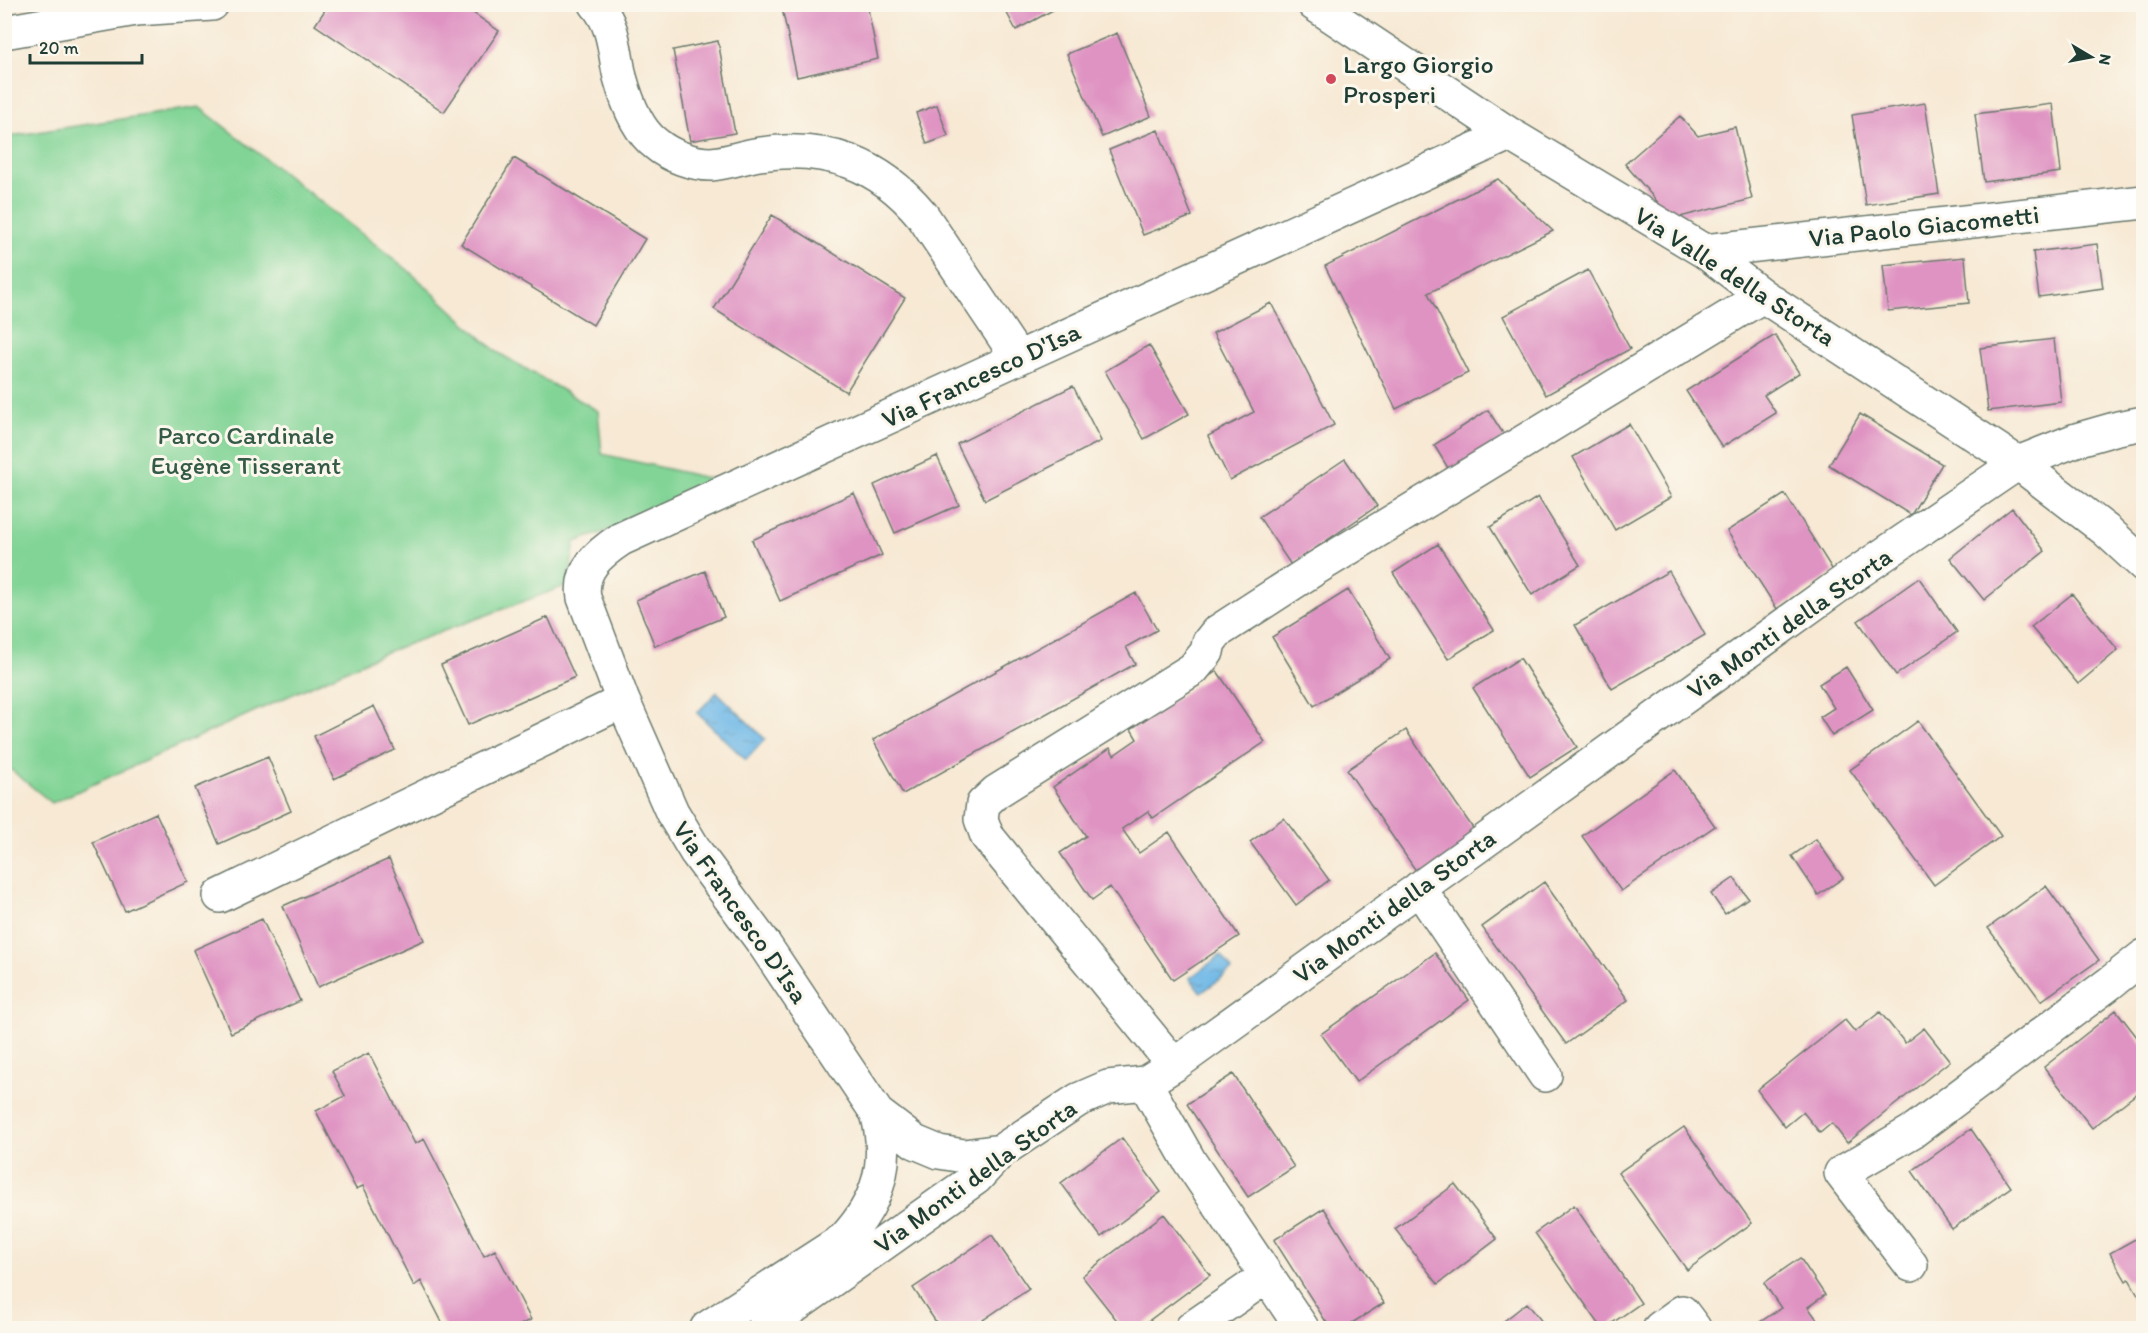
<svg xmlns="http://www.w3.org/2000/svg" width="2148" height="1333" viewBox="0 0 2148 1333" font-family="Itim,sans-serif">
  <defs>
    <pattern id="water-ripples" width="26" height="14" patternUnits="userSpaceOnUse" patternTransform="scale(1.5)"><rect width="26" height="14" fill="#6eb8e7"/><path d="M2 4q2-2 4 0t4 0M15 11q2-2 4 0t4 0" fill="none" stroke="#5a97bc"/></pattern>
  </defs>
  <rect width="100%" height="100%" fill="#fbf7ec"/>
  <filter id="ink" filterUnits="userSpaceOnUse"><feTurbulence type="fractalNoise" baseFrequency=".0167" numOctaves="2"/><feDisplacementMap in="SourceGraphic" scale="12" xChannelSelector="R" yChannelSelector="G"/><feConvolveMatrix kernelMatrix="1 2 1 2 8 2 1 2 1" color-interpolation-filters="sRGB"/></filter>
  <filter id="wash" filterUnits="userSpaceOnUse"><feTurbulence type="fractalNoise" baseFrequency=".008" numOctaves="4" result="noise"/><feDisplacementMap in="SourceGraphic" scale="24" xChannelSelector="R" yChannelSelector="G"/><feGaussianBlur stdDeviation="1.35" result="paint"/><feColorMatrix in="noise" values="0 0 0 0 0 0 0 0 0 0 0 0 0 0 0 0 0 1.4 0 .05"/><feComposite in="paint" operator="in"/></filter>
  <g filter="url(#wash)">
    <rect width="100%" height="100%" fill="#f7e9d4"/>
    <!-- green -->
    <path fill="#82d496" stroke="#508865" stroke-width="1.5" d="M199,107L408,270L497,352L598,411L602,454L738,485L575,542L568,585L384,653L52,803L5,765V137Z"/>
    <!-- water -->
    <path fill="url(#water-ripples)" stroke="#467a8e" stroke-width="1.5" d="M717,692L765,739L746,760L697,713Z
      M1221,955L1232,970L1201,993L1190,978Z"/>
    <g id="blocks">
      <!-- building -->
      <path fill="#df93c2" d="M329,4H460L499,31L444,112L315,25Z
        M781,4H867L878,59L797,77Z
        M1002,4H1064L1016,30Z
        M1117,33L1151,116L1102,137L1067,54Z
        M718,41L735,133L690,141L673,50Z
        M1925,103L1939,194L1866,205L1852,115Z
        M2053,104L2061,172L1984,182L1975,114Z
        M937,105L948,136L927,144L916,113Z
        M1680,116L1698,136L1735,127L1752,199L1672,219L1625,164Z
        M1158,130L1192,216L1143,235L1109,150Z
        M514,158L645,239L593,325L461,244Z
        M1498,179L1553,231L1428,293L1468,373L1396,409L1325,266Z
        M772,215L905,298L846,392L714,309Z
        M2097,244L2103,288L2039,297L2033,252Z
        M1965,257L1969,303L1888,311L1883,265Z
        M1588,270L1630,349L1546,395L1503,316Z
        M1271,303L1334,425L1230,480L1208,436L1254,412L1213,333Z
        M1775,335L1799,373L1764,395L1776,413L1722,447L1686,391Z
        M2054,339L2061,402L1988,411L1980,348Z
        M1149,345L1189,414L1144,439L1105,371Z
        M1073,386L1101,441L985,500L957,444Z
        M1488,410L1506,438L1451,473L1434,445Z
        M1860,414L1942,464L1911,515L1829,465Z
        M1629,424L1671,497L1615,530L1573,457Z
        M937,456L959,505L895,533L874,485Z
        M1345,459L1377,506L1291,565L1259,517Z
        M854,493L882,555L780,601L752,540Z
        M1785,494L1834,572L1777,609L1727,531Z
        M1538,497L1580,565L1532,595L1490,527Z
        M2012,508L2045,551L1984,600L1950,558Z
        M1438,544L1494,630L1448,659L1393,573Z
        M705,571L724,617L655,646L636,600Z
        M1669,571L1705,635L1612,689L1575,625Z
        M1919,578L1957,632L1896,675L1858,621Z
        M1348,590L1390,659L1314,706L1272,637Z
        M1136,593L1157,630L1126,647L1135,664L903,794L873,740Z
        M2072,594L2118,650L2078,684L2031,627Z
        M548,617L575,677L468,725L441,665Z
        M1520,658L1577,747L1530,777L1473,688Z
        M1846,667L1873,710L1832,736L1820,717L1834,708L1819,684Z
        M1217,671L1265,742L1153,818L1148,811L1122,829L1139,853L1169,832L1239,936L1173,980L1110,887L1092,900L1060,853L1086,836L1053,787L1110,748L1114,755L1137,739L1131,729Z
        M374,706L395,750L334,779L314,736Z
        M1918,721L2001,836L1934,885L1850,770Z
        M1406,730L1481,840L1423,881L1347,770Z
        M268,757L291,811L219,844L195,788Z
        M1675,770L1715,826L1621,891L1582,836Z
        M156,813L188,882L125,911L93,842Z
        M1284,818L1329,880L1296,905L1250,842Z
        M1816,839L1843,878L1818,895L1792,856Z
        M389,859L424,940L318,987L283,906Z
        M1734,878L1748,898L1725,914L1711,894Z
        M1544,882L1628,1000L1566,1044L1482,927Z
        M2046,886L2099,960L2041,1001L1988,928Z
        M262,919L300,1001L231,1033L193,950Z
        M1435,953L1469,1000L1356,1082L1321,1034Z
        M2116,1010L2144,1046V1088L2092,1128L2044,1067Z
        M1880,1012L1905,1043L1924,1028L1950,1061L1847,1143L1832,1123L1820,1133L1803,1112L1785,1127L1757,1090L1845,1020L1855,1032Z
        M369,1053L415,1144L424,1139L484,1256L495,1250L531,1320L514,1328H445L421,1281L414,1286L363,1186L356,1189L316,1111L345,1096L332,1071Z
        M1233,1074L1294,1167L1248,1197L1187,1104Z
        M1684,1127L1752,1223L1687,1270L1618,1173Z
        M1971,1129L2011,1187L1952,1229L1912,1171Z
        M1122,1138L1161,1192L1101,1237L1061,1183Z
        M1455,1184L1497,1239L1438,1284L1395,1229Z
        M1574,1205L1641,1303L1605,1328H1602L1535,1233Z
        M1324,1208L1384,1303L1344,1328H1330L1274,1240Z
        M1164,1214L1210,1275L1139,1328H1123L1082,1276Z
        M2144,1234V1305L2129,1279L2126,1281L2110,1253Z
        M992,1235L1029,1289L971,1328H940L913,1288Z
        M1800,1258L1825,1295L1808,1307L1823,1328H1751L1781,1308L1764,1283Z
        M1527,1303L1547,1328H1495Z"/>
    </g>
  </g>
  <g filter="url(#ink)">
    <use href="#blocks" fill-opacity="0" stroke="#6b796c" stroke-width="1.5"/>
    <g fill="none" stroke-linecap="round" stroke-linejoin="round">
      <!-- minor casing -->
      <g stroke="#6b796c" stroke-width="36">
        <path id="minor" d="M596,4C615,26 614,51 620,77C626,99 637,130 656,144C670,156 693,164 711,164C728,163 744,156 760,154C827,145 879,163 922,215L1018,358
          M1314,4L1509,134L1704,251L1763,296L2018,463L2107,531L2144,565
          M4,32L136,9L212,4
          M1704,251L2144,202
          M1419,888L1545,1075
          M220,896L623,701
          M1174,1065L987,836L981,819L983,804L996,792L1193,669L1207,652L1209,642L1217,632L1313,570L1763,296
          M1145,1083L1190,1162L1302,1328
          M1001,1151L964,1156L939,1152L915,1142L877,1113L764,944L696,852L672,812L623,701L584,598C579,569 600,553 621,539L1509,134
          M1911,1265L1841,1173L1913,1131L2110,983L2144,956
          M707,1328L844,1239C878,1203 891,1162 877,1113
          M764,1328L976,1178L1001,1151L1078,1100L1108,1087L1145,1083L1174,1065L1848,579L2018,463L2076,440L2118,428L2144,423
          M1192,1328L1267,1276
          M1660,1328L1682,1312L1694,1328"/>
      </g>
      <!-- minor -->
      <use href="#minor" stroke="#fff" stroke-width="33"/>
    </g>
  </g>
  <!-- markers -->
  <circle fill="#d1495b" stroke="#fbf7ec" stroke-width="2" cx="1331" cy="79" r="6"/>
  <g text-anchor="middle" stroke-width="6" stroke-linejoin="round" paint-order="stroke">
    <!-- poi labels -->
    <g font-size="26" fill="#1f3d34" stroke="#fbf7ec" text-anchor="start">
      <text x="1343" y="73">Largo Giorgio<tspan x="1343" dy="30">Prosperi</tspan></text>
    </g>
    <!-- street labels -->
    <g font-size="26" fill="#1f3d34" stroke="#fbf7ec">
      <text transform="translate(1924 226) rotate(-6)" y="9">Via Paolo Giacometti</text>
      <text transform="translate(1735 276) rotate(33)" y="9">Via Valle della Storta</text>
      <text transform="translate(981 375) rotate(-25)" y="9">Via Francesco D'Isa</text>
      <text transform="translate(1789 623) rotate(-35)" y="9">Via Monti della Storta</text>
      <text transform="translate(1394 906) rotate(-36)" y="9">Via Monti della Storta</text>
      <text transform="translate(741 912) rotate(55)" y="9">Via Francesco D'Isa</text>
      <text transform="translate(975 1176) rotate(-36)" y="9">Via Monti della Storta</text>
    </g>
    <!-- park labels -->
    <g font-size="26" fill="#335b48" stroke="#fbf7ec">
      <text x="246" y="444">Parco Cardinale<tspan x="246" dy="30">Eugène Tisserant</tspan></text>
    </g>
  </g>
  <!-- margin -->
  <rect width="2148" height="1333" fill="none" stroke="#fbf7ec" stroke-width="24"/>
  <!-- north arrow -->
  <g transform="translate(2091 57) rotate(100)" stroke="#fbf7ec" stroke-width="4.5" paint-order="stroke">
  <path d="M0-4.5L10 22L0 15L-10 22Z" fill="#1f3d34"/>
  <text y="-9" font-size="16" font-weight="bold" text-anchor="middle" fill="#1f3d34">N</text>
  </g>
  <!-- scale -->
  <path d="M30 54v9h112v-9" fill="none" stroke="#1f3d34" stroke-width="3"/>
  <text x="39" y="54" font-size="18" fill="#1f3d34" stroke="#fbf7ec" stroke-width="4.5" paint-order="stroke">20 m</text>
</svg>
